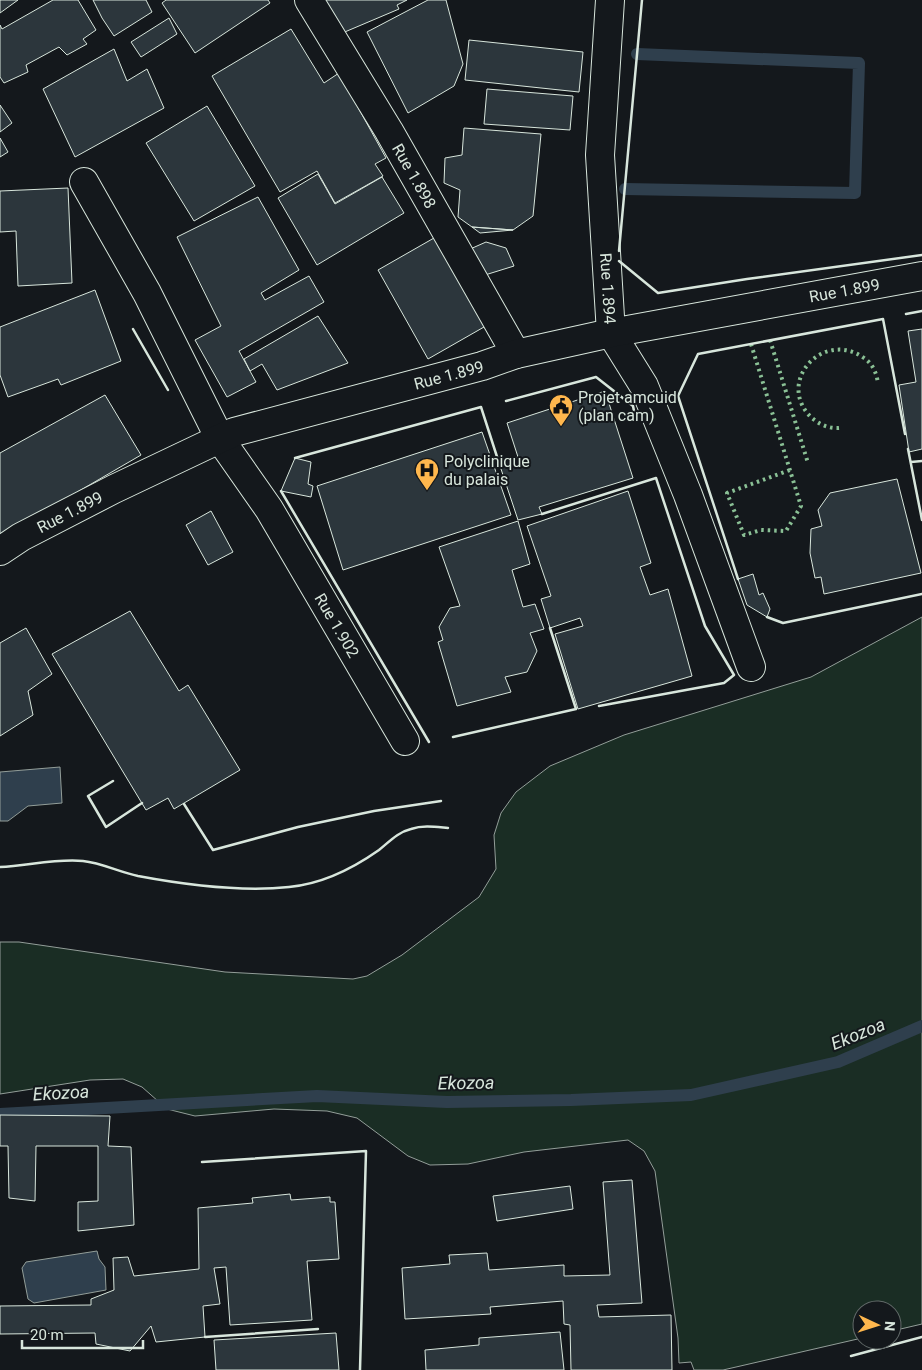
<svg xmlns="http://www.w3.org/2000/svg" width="922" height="1370" viewBox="0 0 922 1370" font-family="Roboto,sans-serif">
  <rect width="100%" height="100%" fill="#14181c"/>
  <!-- green -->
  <path fill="#1a2d24" stroke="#939e99" d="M922,617V1324L892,1331V1310H862V1338L723,1370H694L691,1362L679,1363L678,1338L655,1171L644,1151L628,1140L524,1152L468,1164L430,1165L408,1156L357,1118L327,1111L274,1109L195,1116L167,1109L142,1087L123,1079L90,1080L0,1094V942H19L225,972L353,979L367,976L402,955L479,897L496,869L494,835L501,813L516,792L550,766L624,735L811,677Z"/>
  <!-- water -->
  <path fill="#2f3f4d" stroke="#939e99" d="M60,767L62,803L28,806L8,821H0V772Z
    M97,1251L99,1259L105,1267L106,1290L34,1303L28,1299L22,1268L26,1262Z"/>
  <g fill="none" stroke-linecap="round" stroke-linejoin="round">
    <!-- stream -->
    <path stroke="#2f3f4d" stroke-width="12" d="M625,189L855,193L859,63L637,54
      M0,1114L317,1096L447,1102L571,1100L691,1095L838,1062L922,1026"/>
  </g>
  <!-- building -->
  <path fill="#2c363c" stroke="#d8e6dc" d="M0,0H18L0,13Z
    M53,0H78L96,30L83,39L87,44L67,55L59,47L26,65L28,72L4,83L0,77V25L2,29Z
    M93,0H146L152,12L114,36L102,18Z
    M166,0H268L270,3L195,53L162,3Z
    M325,0H407L397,5L399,9L340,34Z
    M428,0H446L463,64L454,86L408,113L367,32Z
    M169,18L177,34L141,57L131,42Z
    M291,29L324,83L339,73L386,158L375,164L383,176L335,203L317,171L280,192L212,76Z
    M469,40L583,52L579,92L465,80Z
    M114,49L127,81L147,69L164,108L75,157L43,89Z
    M487,89L573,96L570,130L484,124Z
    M0,105L12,123L0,132Z
    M207,106L255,186L194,221L146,143Z
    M464,128L541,134L533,216L513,230L472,227L458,217L460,190L444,183L445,158L462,155Z
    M0,138L8,152L0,157Z
    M318,174L335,204L382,177L404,213L317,265L278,198Z
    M68,188L72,283L18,286L16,231L0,232V191Z
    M258,197L299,270L261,293L265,300L309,276L324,302L239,351L256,382L227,397L195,340L221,326L177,237Z
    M472,227L513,230L480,233Z
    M441,234L491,323L428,359L378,270Z
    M486,242L506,248L514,266L485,275L468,250Z
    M95,290L121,361L61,385L58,379L8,397L0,375V327Z
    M318,316L348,363L277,390L262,364L250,371L244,359Z
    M922,329V449L909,452L899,385L916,382L908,331Z
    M605,391L633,478L539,507L542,514L518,520L499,463L518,457L507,423Z
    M105,395L141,455L0,537V453Z
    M482,432L511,515L343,570L317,486Z
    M295,458L311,462L308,484L313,486L311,497L281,491Z
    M897,479L921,573L824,594L821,577L815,578L810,553L811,529L822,526L818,510L830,493Z
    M628,491L651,563L640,567L650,595L668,589L692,676L578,709L555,634L583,626L580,618L550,628L541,599L551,596L527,526Z
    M211,511L233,552L208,565L186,525Z
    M518,521L530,564L512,570L523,607L535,604L544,629L530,633L537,651L527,672L505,677L511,692L457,706L438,642L443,640L439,627L450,608L460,606L439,547Z
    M753,574L759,595L763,593L770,609L767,617L747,605L738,579Z
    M130,611L179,691L188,685L240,770L174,809L168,798L146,810L52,654Z
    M26,628L52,674L28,691L33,715L0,736V643Z
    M0,1115L110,1116L108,1146L131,1147L134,1225L78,1231V1202L98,1201V1146H36L35,1201L9,1198L8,1146H0Z
    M632,1180L642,1303L597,1305L599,1317L671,1315L672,1370H571L570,1325L564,1324L563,1301L490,1307L491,1314L405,1319L402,1268L450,1264L449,1255L487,1253L489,1270L564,1265V1276L610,1275L603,1182Z
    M570,1186L573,1209L497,1221L493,1196Z
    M290,1194L291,1200L330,1197V1202H335L339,1259L307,1261L312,1320L230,1325L226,1267L214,1268L220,1304L203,1306L205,1337L156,1342L151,1326L130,1351L96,1344L95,1333L0,1334V1306L91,1305V1299L114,1290L113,1258L128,1257L134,1276L199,1269L198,1208L253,1203L252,1198Z
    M560,1332L564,1370H426L425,1350L479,1345V1338Z
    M336,1333L339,1370H216L214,1340Z"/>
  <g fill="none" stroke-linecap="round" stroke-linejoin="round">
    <!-- street casing -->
    <g stroke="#d8e6dc" stroke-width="30">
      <g id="street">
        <path id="s1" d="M309,0L389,131L516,354"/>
        <path id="s2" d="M610,0L600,155L611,333L644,386L688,495L751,667"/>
        <path id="s3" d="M84,182L147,293L220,439L269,509L405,741"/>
        <path id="s4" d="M0,551L21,537L114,489L234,432L482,366L516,354L611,333L922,276"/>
      </g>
    </g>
    <!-- street -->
    <use href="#street" stroke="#14181c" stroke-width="28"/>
    <!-- hedge -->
    <path stroke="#8ac095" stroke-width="4" stroke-dasharray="2.5 4" stroke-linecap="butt" d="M770,340L808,463
      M751,344L801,506L786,531L761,530L744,535L727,493L790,470
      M839,428C828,429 816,423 808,414C778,378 825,330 864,358C873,364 877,374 878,384"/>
    <!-- wall -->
    <path stroke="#d8e6dc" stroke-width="2.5" d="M619,251L642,0
      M619,261L658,293L747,279L922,255
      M906,314L922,311
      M133,329L168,390
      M506,401L596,377L633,406L634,411
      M908,449L922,520
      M295,458L481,407L499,463
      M911,462L922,461
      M281,491L429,742
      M542,514L656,478L705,626L734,675L724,683L599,706
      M738,579L678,396L698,354L883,319L905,434
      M767,617L783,623L922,594
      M453,737L576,709L550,628
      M113,781L88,796L106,827L142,803
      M184,804L213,850L298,827L374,811L441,801
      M0,867C27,866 57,858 83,861C102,863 119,872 138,876C186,885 241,892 289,887C322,884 352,869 379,850C389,842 398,832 411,829C423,825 436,827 448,828
      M202,1162L366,1151L360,1370
      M205,1337L318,1329
      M851,1356L922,1337"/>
  </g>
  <!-- icons -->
  <defs>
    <g id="civic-pin" transform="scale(1.25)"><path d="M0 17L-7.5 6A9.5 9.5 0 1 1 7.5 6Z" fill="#ffb74d" stroke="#14181c"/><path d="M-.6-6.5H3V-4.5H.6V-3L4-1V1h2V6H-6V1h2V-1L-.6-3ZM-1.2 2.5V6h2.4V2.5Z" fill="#111"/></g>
    <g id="hospital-pin" transform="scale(1.25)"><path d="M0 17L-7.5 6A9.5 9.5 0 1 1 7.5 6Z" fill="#ffb74d" stroke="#14181c"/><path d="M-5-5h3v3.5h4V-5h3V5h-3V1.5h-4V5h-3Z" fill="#111"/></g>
  </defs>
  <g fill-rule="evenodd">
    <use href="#civic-pin" x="561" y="406"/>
    <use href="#hospital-pin" x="427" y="470"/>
  </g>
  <g text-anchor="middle" stroke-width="4" stroke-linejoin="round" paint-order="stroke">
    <!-- street labels -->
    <g font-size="16" fill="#d8e6dc" stroke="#14181c">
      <text dy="6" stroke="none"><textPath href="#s1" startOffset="205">Rue 1.898</textPath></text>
      <text dy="6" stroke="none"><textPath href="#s2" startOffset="289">Rue 1.894</textPath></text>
      <text dy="6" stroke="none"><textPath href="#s4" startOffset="890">Rue 1.899</textPath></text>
      <text dy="6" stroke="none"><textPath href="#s4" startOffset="485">Rue 1.899</textPath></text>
      <text dy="6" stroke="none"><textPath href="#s4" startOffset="80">Rue 1.899</textPath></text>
      <text dy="6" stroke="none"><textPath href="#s3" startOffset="511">Rue 1.902</textPath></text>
    </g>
    <!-- poi labels -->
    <g font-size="16" fill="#d8e6dc" stroke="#14181c" text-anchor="start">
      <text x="578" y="403">Projet amcuid<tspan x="578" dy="18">(plan cam)</tspan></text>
      <text x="444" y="467">Polyclinique<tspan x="444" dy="18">du palais</tspan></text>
    </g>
    <!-- water labels -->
    <g font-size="18" font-style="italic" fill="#d8e6dc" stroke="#14181c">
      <text transform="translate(858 1034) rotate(-22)" y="6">Ekozoa</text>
      <text transform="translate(466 1083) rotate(-1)" y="6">Ekozoa</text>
      <text transform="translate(61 1093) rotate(-3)" y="6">Ekozoa</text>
    </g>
  </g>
  <!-- north arrow -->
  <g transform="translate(877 1325) rotate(94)"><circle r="24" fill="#14181c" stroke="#626a69"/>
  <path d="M0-4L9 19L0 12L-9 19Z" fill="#ffb74d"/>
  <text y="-8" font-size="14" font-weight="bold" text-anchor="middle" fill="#d8e6dc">N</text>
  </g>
  <!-- scale -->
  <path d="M22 1340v8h121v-8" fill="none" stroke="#d8e6dc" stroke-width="2.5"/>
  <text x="30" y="1340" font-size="15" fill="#d8e6dc" stroke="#14181c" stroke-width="4" paint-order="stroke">20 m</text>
</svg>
